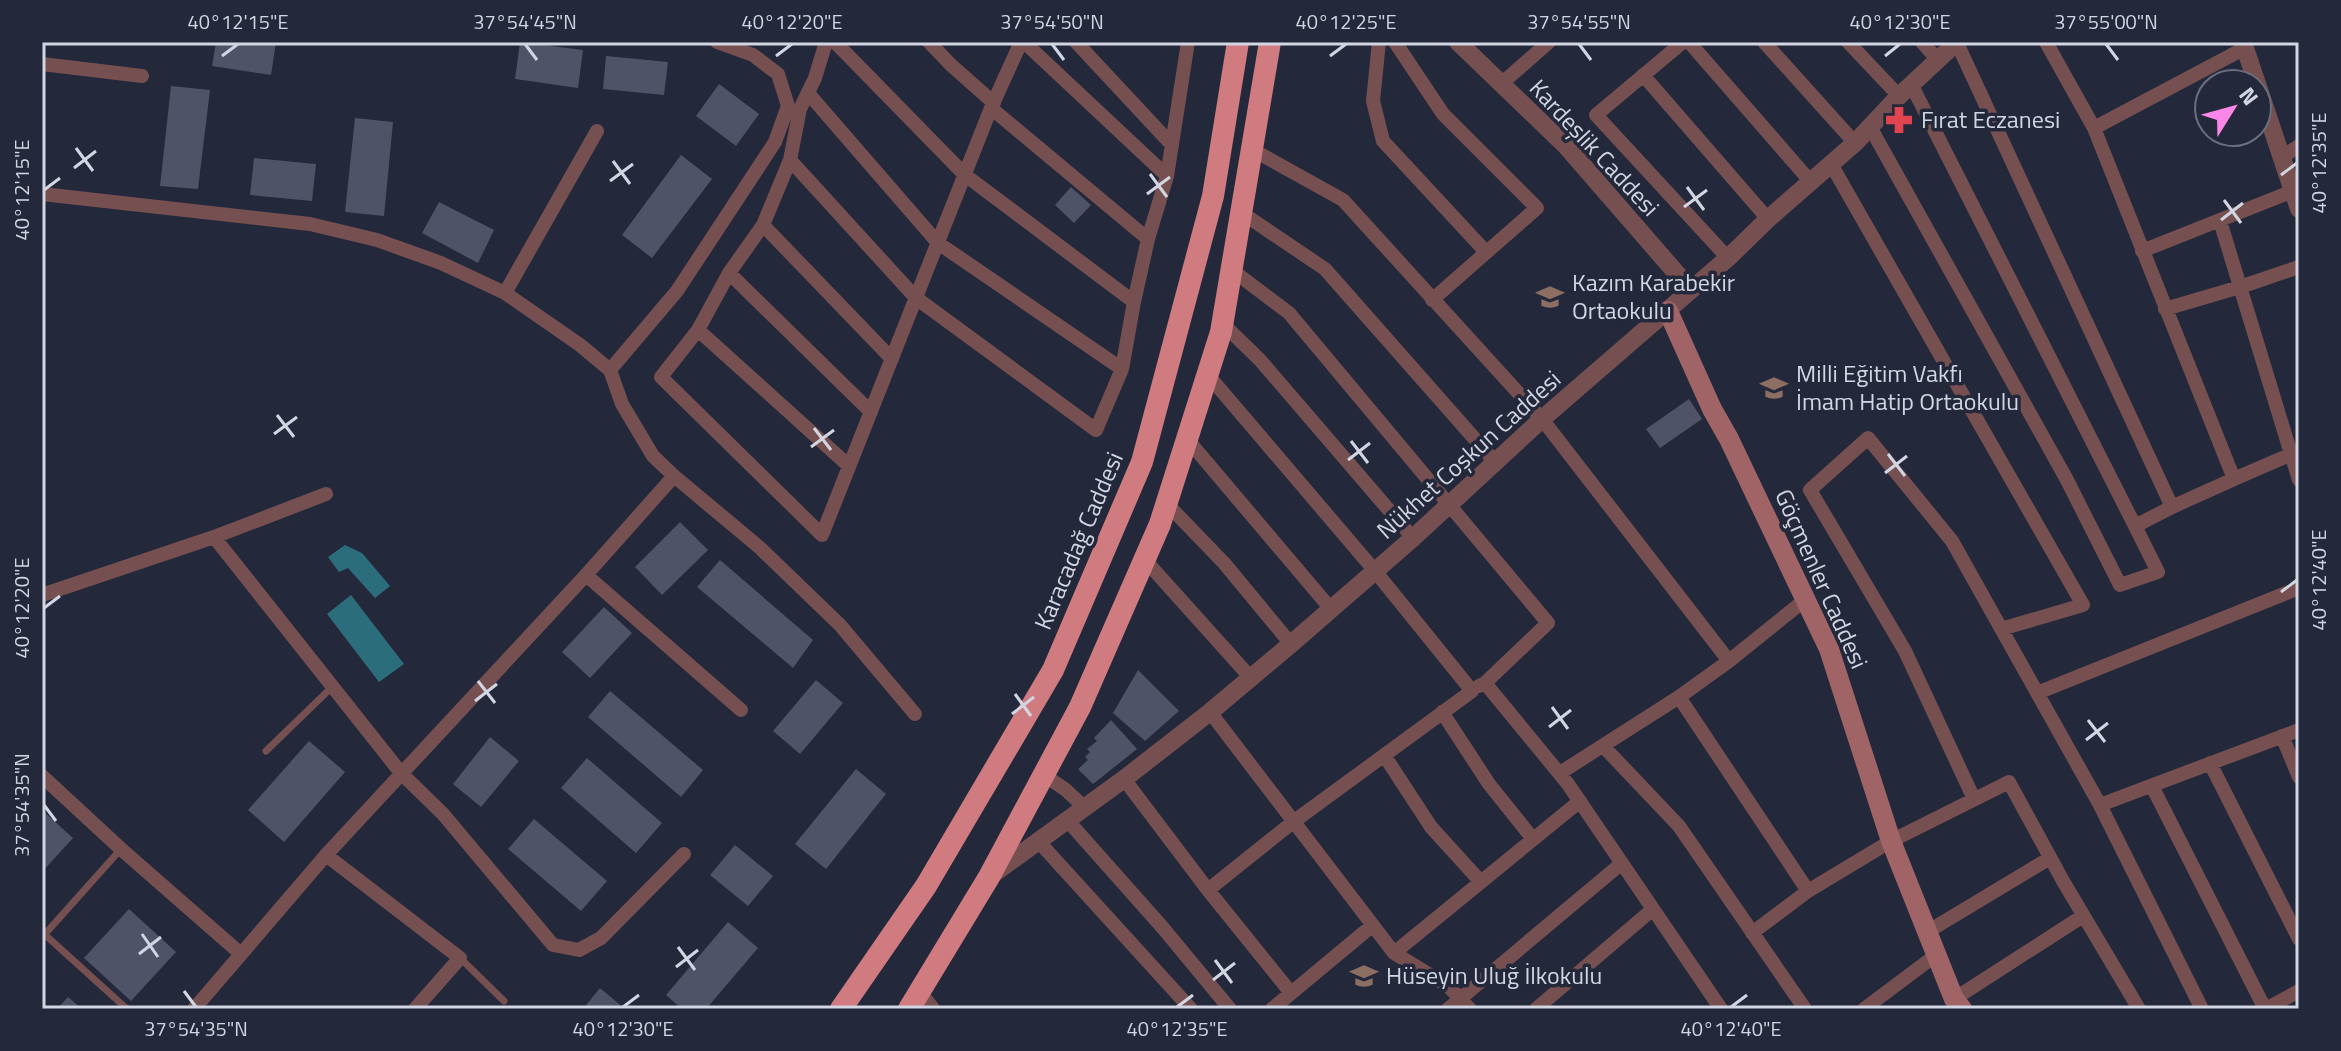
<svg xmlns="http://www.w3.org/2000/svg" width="2341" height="1051" viewBox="0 0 2341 1051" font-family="'Titillium Web',sans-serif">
  <rect width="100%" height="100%" fill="#24283b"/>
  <!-- water -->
  <path fill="#2c6d7b" d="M345,545L362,553L390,586L375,598L348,568L339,572L328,557Z
    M351,595L404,664L379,682L327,614Z"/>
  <!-- building -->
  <path fill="#4e5368" d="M216,42H276L271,75L212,66Z
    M520,42L583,50L578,88L515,79Z
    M606,56L668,62L664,95L603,89Z
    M719,84L759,114L736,146L696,116Z
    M171,86L210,90L198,189L160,186Z
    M355,118L393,122L384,216L345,212Z
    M681,155L712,179L652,258L622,235Z
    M254,158L316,164L312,201L250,195Z
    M1071,187L1091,205L1074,223L1055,205Z
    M439,202L494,230L478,263L422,233Z
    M1689,399L1702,419L1660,448L1646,429Z
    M680,522L708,550L662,595L635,567Z
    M720,560L813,640L793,668L697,587Z
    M604,607L632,633L590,678L562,652Z
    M1138,670L1179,711L1145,741L1113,713Z
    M816,680L843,703L800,754L773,731Z
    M610,691L703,770L681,797L588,717Z
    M1111,720L1137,749L1093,784L1078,769L1088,760L1085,757L1090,752L1087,749L1097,741L1094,738Z
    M490,737L519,761L481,807L453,784Z
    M309,741L345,772L284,842L248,810Z
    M587,758L662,823L636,853L561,788Z
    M856,769L886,794L826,869L795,844Z
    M42,810L73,838L42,872Z
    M534,819L607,881L581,911L508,849Z
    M735,845L773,876L748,906L710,875Z
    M129,909L176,952L131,1001L84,958Z
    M728,922L758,948L706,1009H682L666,995Z
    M600,988L625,1009H583Z
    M68,997L82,1009H57Z"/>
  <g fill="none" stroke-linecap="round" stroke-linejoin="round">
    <!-- service -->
    <path stroke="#765051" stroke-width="7" d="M266,751L332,687
      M42,932L127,1009
      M45,934L121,849
      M460,958L504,1001"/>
    <!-- minor -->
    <path stroke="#765051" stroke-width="14" d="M826,42L815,78L800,109L790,160L763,225L729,273L698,330L661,377L822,535L991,108L1021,42
      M835,42L965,175L1134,302
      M929,42L951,65L994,103
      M1024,42L1167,176
      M1076,42L1172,145
      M1379,42L1373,101L1383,141L1486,252
      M1395,42L1443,114L1537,208L1432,300
      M1683,42L1596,115L1728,258
      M1689,42L1811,182
      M1764,42L1855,143
      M1848,42L1899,96
      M1922,42L1937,59
      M2046,42L2094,128L2234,479L2299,451
      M1957,43L2172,507L2234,479
      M42,64L142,76
      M1643,75L1768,219
      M1501,84L1549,42
      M1911,84L2135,526L2172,507
      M808,93L938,243L1122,369
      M991,108L1148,239
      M1869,125L2067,480L2120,585L2158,572L2135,526
      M2094,128L2245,48
      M1253,150L1343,200L1542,419L1729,661L1806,599
      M2282,157L2299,146
      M790,160L916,298L1096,430L1122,369L1134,302L1148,239L1167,176L1188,42
      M1831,164L2083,605L2001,629
      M42,194L310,224L377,240L441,263L505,293L580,345L610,370L622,404L653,456L674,476L759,547L840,625L915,714
      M1242,213L1325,269L1496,463
      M2220,221L2299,480
      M763,225L892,359
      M2142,251L2293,191
      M1232,270L1289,313L1548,623L1485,683
      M729,273L871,412
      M505,293L597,131
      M2165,309L2240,287L2299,267
      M1223,324L1260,360L1413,538
      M698,330L849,466
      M610,370L677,291L775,142L788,106L778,74L753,55L717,42
      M1187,439L1331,609
      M1167,504L1224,563L1291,644
      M214,537L401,773L443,814L553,945L579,950L601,938L684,854
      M1145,560L1251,678
      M586,575L741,710
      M42,595L214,537L326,494
      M1729,661L1679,697L1808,891L1891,841L2009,782L2063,881L2139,1009
      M1479,686L1485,683L1568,784L1721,1009
      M2037,693L2299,588
      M1210,712L1394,953L1448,986L1470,1009
      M1442,712L1489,784L1533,839
      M2282,736L2299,777
      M1603,746L1679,826L1805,1009
      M1384,755L1431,827L1481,882
      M2210,763L2299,939
      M1560,773L1679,697
      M1044,775L1066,790L1085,808
      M42,776L121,849L241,954
      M1124,779L1208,890L1291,993
      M2152,786L2265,1009
      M1974,799L1905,651L1810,490L1868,438L1952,541L2100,805
      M1068,821L1163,928L1230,1009
      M1039,842L1191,1009
      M326,855L460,958L415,1009
      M1208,890L1293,822L1472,691L1375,571L1208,375
      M1927,932L2050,858
      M1752,933L1808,891
      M1394,953L1580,801
      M1954,999L2083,916
      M194,1009L326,855L586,575L674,476
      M1272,1009L1373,925
      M1448,1009L1622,863
      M1536,1009L1653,909
      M1864,1009L1936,955
      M2202,1009L2100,805L2299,730
      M2266,1009L2299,991"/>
    <!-- tertiary -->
    <path stroke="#765051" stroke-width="18" d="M1458,42L1566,146L1691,290
      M2243,42L2299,209
      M989,877L1124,779L1210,712L1291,644L1413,538L1542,419L1728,258L1768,219L1855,143L1899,96L1957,42
      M919,994L931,1009"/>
    <!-- secondary -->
    <path stroke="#a06467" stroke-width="20" d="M1668,311L1712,409L1729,439L1829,649L1891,841L1954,999L1962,1009"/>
    <!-- trunk -->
    <path stroke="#d07b80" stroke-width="22" d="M841,1009L926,886L1053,670L1142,462L1213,196L1238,42
      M909,1009L989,877L1080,707L1160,524L1221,332L1270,42"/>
  </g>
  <!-- ticks -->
  <path fill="none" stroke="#d2d6e2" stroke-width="3" d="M525,44L537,60M1052,44L1064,60M1579,44L1591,60M2106,44L2118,60M222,56L238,44M776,56L792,44M1330,56L1346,44M1885,56L1900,44M76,148L93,171M613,161L630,184M74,168L96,151M1150,174L1167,197M2281,175L2297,163M610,181L633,164M1687,187L1704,210M44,190L60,178M1147,194L1170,177M2224,200L2241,223M1684,207L1707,190M2221,220L2243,203M277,415L294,437M814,428L831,450M274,434L297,417M1351,441L1368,463M811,447L834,430M1888,454L1905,476M1348,460L1370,443M1885,473L1907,456M2281,592L2297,580M44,608L60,596M478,681L495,703M1015,694L1031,716M475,701L497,684M1552,707L1568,729M1012,714L1034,697M2088,720L2105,742M1549,727L1571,710M2086,740L2108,723M44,805L56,821M142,934L158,957M678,947L695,970M139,954L161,937M1215,960L1232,983M676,967L698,950M1213,980L1235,963M184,991L196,1007M623,1007L639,995M1177,1007L1193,995M1731,1007L1747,995"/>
  <!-- icons -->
  <defs>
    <g id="pharmacy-bare" transform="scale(2.16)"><path d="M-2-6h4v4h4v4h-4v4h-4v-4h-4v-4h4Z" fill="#e0444e" stroke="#24283b" stroke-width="2.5" paint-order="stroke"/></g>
    <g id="school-bare" transform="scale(2.16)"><path d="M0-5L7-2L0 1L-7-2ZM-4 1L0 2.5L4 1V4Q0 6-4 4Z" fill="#8d6e63" stroke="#24283b" stroke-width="2.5" paint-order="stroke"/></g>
  </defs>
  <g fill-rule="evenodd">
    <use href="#pharmacy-bare" x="1899" y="120"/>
    <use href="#school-bare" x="1550" y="297"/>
    <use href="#school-bare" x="1774" y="388"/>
    <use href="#school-bare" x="1364" y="976"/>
  </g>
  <g text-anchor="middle" stroke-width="7" stroke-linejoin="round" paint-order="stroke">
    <!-- poi labels -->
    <g font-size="24" fill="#d2d6e2" stroke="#24283b" text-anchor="start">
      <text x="1921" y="128">Fırat Eczanesi</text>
      <text x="1572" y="291">Kazım Karabekir<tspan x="1572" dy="28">Ortaokulu</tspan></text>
      <text x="1796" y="382">Milli Eğitim Vakfı<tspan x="1796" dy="28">İmam Hatip Ortaokulu</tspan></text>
      <text x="1386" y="984">Hüseyin Uluğ İlkokulu</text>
    </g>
    <!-- street labels -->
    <g font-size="24" fill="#d2d6e2" stroke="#24283b">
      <text transform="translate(1594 148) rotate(47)" y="8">Kardeşlik Caddesi</text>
      <text transform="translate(1469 455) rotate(-42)" y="8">Nükhet Coşkun Caddesi</text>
      <text transform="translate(1079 541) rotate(-67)" y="8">Karacadağ Caddesi</text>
      <text transform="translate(1821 579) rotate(66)" y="8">Göçmenler Caddesi</text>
    </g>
  </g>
  <!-- border -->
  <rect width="2341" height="1051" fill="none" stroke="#24283b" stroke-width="88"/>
  <!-- north arrow -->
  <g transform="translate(2233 108) rotate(53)"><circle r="38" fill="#24283b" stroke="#6a6e7e" stroke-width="2"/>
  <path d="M0-6L14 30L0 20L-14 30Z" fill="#fa87e7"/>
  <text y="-12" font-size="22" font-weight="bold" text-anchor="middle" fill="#d2d6e2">N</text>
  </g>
  <rect x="44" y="44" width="2253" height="963" fill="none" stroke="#d2d6e2" stroke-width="3"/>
  <g font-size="20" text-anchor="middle" fill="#d2d6e2">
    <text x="238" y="29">40°12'15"E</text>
    <text x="525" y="29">37°54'45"N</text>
    <text x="792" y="29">40°12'20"E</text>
    <text x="1052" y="29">37°54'50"N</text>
    <text x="1346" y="29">40°12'25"E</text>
    <text x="1579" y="29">37°54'55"N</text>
    <text x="1900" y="29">40°12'30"E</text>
    <text x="2106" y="29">37°55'00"N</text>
    <text transform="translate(2319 163) rotate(-90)" y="7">40°12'35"E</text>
    <text transform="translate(22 190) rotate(-90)" y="7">40°12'15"E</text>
    <text transform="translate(2319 580) rotate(-90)" y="7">40°12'40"E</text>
    <text transform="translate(22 608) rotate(-90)" y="7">40°12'20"E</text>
    <text transform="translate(22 805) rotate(-90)" y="7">37°54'35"N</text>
    <text x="196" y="1036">37°54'35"N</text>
    <text x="623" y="1036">40°12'30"E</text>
    <text x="1177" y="1036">40°12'35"E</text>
    <text x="1731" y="1036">40°12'40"E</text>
  </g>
</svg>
